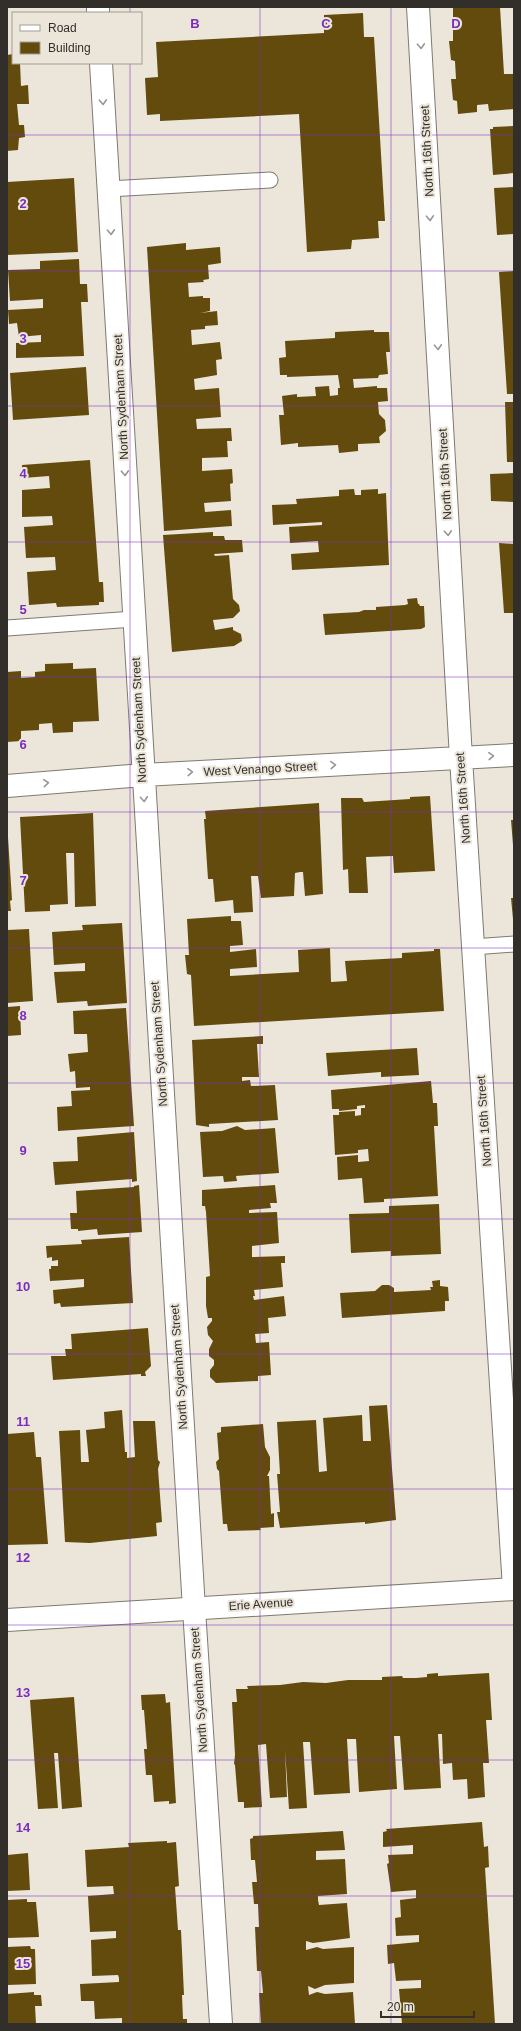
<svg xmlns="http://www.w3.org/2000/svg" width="521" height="2031" viewBox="0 0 521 2031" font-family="Helvetica,sans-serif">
  <rect width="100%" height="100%" fill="#ece6da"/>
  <!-- building -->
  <path fill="#634b0e" d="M453,7H500L504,74H514V109L489,111L488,104L477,105V112L458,114L457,101L453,100L451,79H456L455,61L451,60L449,41H453Z
    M363,13L364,37H374L385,221H378L379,238L352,240L351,249L307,252L299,114L160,121V114L147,115L145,78L158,77L156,42L324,33V15Z
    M13,54V63H20L21,86L28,85L29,104H17L19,125H24L25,137L19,138L18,150L7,151V55Z
    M514,126V173L493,175L490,129H493V127Z
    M74,178L78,252L7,255V182Z
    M514,187V234L497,235L494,188Z
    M186,243V250L220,247L221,263L208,265L209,279L203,280L204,282L188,283L189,297L203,296V298H210V311L200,313L217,311L218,325L205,326V329L191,330L192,345L220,342L222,359L216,360L217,375L194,379L195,390L219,388L220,403L221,417L196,419L197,429L231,428L232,441H227L228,457L202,458V471L232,469L233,483L230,484L231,501L204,503L205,512L231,510L232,526L164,531L147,247Z
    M79,259L80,284H87L88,302H81L84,356L16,358V343L41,342V335L19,337L17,323L9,324L8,310L43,308V299L10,301L8,270L40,269V261Z
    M514,271V394H507L499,272Z
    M374,330V332H389L390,352H386L388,374L379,375L378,378L353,379L354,388L377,386V388H387L388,401L378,402L379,414L385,420L386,431L379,437L380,443L358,444V451L339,453L338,445L298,447V443L281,445L279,415H284L282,396L297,394V397L316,396L315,387L329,386L330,396L338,395V388H340L338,375L287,377V375H280L279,358L286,357L285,341L335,338V332Z
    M86,367L89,415L13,420L10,373Z
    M505,402H514V462H507Z
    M90,460L99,582H103L104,602H99V605L57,607L56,603L29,605L27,572L56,570L55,557L26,558L24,527L53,525L52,516L22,517V490L50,488L49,476L23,478L22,465Z
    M514,473V502L491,501L490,474Z
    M354,489L355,495H361V490L378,489V494L386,493L389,565L292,570L291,554L319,552L318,541L290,543L289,527L322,525V522L273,525L272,505L297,504L296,499L339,496V490Z
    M213,532V536H224L225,540H242L243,552L214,554L215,556L229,555L233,599L239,605L240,611L233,618L213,620L215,630L233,627V630L241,634L242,641L234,646L172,652L163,535Z
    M499,543L514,544V613H504Z
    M417,598L418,604H419L420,606H424L425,627L421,629L325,635L323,614L359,612L364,610H376V607L405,605L408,604L407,599Z
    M73,663V669L96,668L99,721L73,722V732L53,733L52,723L39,724V730L21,731V741L7,742V672L21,671V678L35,677V672L45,671V664Z
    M430,796L435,871L394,873L393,856L366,857L368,893H349L348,869L343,870L341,798H362L364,802L410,799V797Z
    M319,803L323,894L305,896L303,872H300L295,873L294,896L261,898L258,876H251L253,912L234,913L233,900L215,902L213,879H208L204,819H206L205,811Z
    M93,813L96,906L75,907L74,853H66L68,904L50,905V911L25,912L20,817Z
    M511,820H514V845H513Z
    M7,822L12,900L10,901L11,911H7Z
    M511,898H514V919H513Z
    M231,916V921H241L243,945L230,946V952L256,949L257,967L230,969V976L299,972L298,950L330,948L331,982L347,981L345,961L402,958V953L434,951V949H440L444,1011L194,1026L191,975L187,974L185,955H189L187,919Z
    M122,923L127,1003L88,1006L87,1001L57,1003L54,972L85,971V963L54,965L52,932L83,930L82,925Z
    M29,929L33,1001L7,1003V930Z
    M20,1006L21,1035L7,1036V1007Z
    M126,1008L134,1126L58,1131L57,1107L72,1106L71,1091L90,1090V1087L76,1088L75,1071L70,1072L68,1054L88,1052L87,1034H74L73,1011Z
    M263,1036V1044H257L259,1077H242V1081L250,1080L251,1086L275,1085L278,1120L209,1124V1127L196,1125L192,1040Z
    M417,1048L419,1075L381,1077V1072L328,1076L326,1053Z
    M431,1081L433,1103H437L438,1126H434L438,1196L384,1199V1202L364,1203L362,1178L338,1180L337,1157L358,1155V1162L369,1161L368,1149L358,1150V1153L335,1155L333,1115H339V1112L355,1111V1116L361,1115V1108H365V1105L357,1106V1109L339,1111V1109H332L331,1090Z
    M237,1126L245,1130L275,1128L279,1173L236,1176L237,1181L224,1182L223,1176L203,1177L200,1132L222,1131Z
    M134,1132L137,1181L132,1182V1179L55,1185L53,1162L78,1161L77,1137Z
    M139,1185L142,1232L98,1235L97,1229L78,1231V1229H71L70,1213H77L76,1191L134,1187V1186Z
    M275,1185L277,1203H270L271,1208L249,1210V1213L277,1212L279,1243L252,1246V1257L285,1256V1263H281L283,1287L254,1290L255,1296H253L254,1300L284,1296L286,1316L268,1318L269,1333L255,1334L256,1343L269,1342L271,1375L258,1376V1381L216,1383L210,1377V1370L214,1365V1360L209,1356V1349L213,1341L208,1335L207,1327L212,1321V1318H208L206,1306V1277L210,1276L206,1212L205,1206H202V1190Z
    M439,1204L441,1254L391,1256V1251L351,1253L349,1214L389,1213V1206Z
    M129,1237L133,1303L61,1307L60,1303L54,1304L53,1290L84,1287V1279L50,1281L49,1269H51V1266H58V1260L52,1261V1257L47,1258L46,1246L82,1244L81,1240Z
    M440,1280V1286L448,1287L449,1301H445V1311L342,1318L340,1293L375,1291L382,1285H389L394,1288V1292L431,1290L430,1287H433L432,1281Z
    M148,1328L151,1366L145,1372L146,1376H141V1374L53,1380L51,1356H66L65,1349H72L71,1334Z
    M387,1405L396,1520L365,1524V1522L280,1528L277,1512H280L277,1474H280L277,1422L316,1420L319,1472L327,1471L323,1418L362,1415L363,1441H371L369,1406Z
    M122,1410L125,1452H127V1458L135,1457L133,1421H155L158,1460L160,1462L158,1469L162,1522L156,1523L157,1536L90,1543L65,1542L59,1431L80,1430L81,1462H89L86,1430L105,1428L104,1412Z
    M263,1424L265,1447L270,1457V1470L267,1476H269L271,1514L274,1513V1527L260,1528L261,1530L228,1531L227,1524H223L219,1471L217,1469L216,1462L219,1459L217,1433L221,1432V1427Z
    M34,1432L36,1457H41L48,1544L7,1545V1434Z
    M438,1673V1676L489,1673L492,1720H486L489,1763H483L485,1797L468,1799L467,1779L453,1780L452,1763L443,1764L442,1734H438L441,1788L404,1790L400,1736H394L397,1789L359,1792L356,1739H347L350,1793L314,1795L310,1742H303L307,1808L289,1809L285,1750L287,1797L270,1798L266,1744L258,1745L262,1807L244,1808V1802H238L235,1765L234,1764L235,1755L232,1702H237L236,1689H248L247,1686L280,1685L303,1682L326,1683L348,1680H382V1677L402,1676L403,1678H416L427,1677V1674Z
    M165,1694L166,1703L170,1702L176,1803L169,1804V1801L154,1802L152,1775H146L144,1749H147L144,1710H142L141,1695Z
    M74,1697L82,1807L62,1809L58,1753H54L58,1808L38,1809L30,1700Z
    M482,1822L484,1847L488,1846L489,1867L485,1868L495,2024H402L399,1989L421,1988V1980L396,1981L394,1963L388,1964L387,1945L419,1942V1935L396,1936L395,1918L401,1917L400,1900L416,1898V1890L391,1892L387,1864L389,1863L388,1855L413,1854V1845L383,1847V1832L387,1831L386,1829Z
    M343,1831L345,1850L316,1851V1860L345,1859L347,1894L318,1896V1900L319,1905L347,1903L350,1938L313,1943L306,1941V1950L317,1947L323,1949L354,1947V1983L325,1985L315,1989L308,1986L309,1995L317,1992L325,1994L353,1992L355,2024H261L259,1993H263L261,1971H257L255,1927H259L258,1904H254L252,1882H257L255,1860H251L250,1839L253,1838V1836Z
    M167,1841V1843L176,1842L179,1886L175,1887L178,1930H181L184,1995H182L183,2019H187V2024H122V2018L95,2019L94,2001H81L80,1984L119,1982V1978L118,1975L92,1976L91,1940L116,1938V1931L90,1932L88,1896L114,1894L113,1886L87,1887L85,1850L129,1847L128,1843Z
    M28,1853L30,1890L7,1891V1855Z
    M27,1899V1902H36L39,1937L7,1938V1900Z
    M30,1946L31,1949H35L36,1984L7,1985V1947Z
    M34,1992V1995H41L42,2006H35L36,2024H7V1994Z"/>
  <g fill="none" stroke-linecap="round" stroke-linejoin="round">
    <!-- service casing -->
    <g stroke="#7f7a6f" stroke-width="17">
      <path id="service" d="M108,189L270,180
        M7,628L134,619
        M473,947L514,944"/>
    </g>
    <!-- minor casing -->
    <g stroke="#7f7a6f" stroke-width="24">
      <path id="minor" d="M98,7V13
        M418,7L461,758L514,1588
        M101,63L194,1609L221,2024
        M7,786L143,775L514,755"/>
    </g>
    <!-- primary casing -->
    <g stroke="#7f7a6f" stroke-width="24">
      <path id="primary" d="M7,1620L514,1589"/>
    </g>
    <!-- service -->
    <use href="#service" stroke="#fff" stroke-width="15"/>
    <!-- minor -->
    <use href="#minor" stroke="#fff" stroke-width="22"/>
    <!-- primary -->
    <use href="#primary" stroke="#fff" stroke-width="22"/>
  </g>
  <!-- one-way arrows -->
  <defs><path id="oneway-chevron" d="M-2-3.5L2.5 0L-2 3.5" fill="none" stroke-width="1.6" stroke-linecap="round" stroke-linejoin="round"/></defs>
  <g stroke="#989795">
    <use href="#oneway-chevron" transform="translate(421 46) rotate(87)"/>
    <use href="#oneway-chevron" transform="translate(103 102) rotate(87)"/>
    <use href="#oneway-chevron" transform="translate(430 218) rotate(87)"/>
    <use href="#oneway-chevron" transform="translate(111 232) rotate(87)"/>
    <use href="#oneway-chevron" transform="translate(438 347) rotate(87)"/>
    <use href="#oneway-chevron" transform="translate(125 473) rotate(87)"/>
    <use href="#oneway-chevron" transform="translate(448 533) rotate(87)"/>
    <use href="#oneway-chevron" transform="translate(491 756) rotate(-3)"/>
    <use href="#oneway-chevron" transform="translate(333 765) rotate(-3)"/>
    <use href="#oneway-chevron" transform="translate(190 772) rotate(-3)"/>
    <use href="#oneway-chevron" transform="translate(46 783) rotate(-5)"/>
    <use href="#oneway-chevron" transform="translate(144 799) rotate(86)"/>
  </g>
  <!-- grid -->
  <path fill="none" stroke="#7b2cbf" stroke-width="1" stroke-opacity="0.55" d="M130,7V13M260,7V2024M391,7V2024M130,63V2024M7,135H514M7,271H514M7,406H514M7,542H514M7,677H514M7,812H514M7,948H514M7,1083H514M7,1219H514M7,1354H514M7,1489H514M7,1625H514M7,1760H514M7,1896H514"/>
  <g text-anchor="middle" stroke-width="4" stroke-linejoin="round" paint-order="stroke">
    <!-- street labels -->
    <g font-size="12" fill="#322f2b" stroke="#ece6da">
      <text transform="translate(427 151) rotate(-93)" y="4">North 16th Street</text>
      <text transform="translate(121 397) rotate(-93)" y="4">North Sydenham Street</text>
      <text transform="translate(445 474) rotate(-93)" y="4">North 16th Street</text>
      <text transform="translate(139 720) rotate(-93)" y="4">North Sydenham Street</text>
      <text transform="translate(260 769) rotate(-3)" y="4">West Venango Street</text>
      <text transform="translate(463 798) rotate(-94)" y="4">North 16th Street</text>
      <text transform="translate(159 1044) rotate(-94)" y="4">North Sydenham Street</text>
      <text transform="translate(484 1121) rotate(-94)" y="4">North 16th Street</text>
      <text transform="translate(179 1367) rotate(-94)" y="4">North Sydenham Street</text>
      <text transform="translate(261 1604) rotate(-4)" y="4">Erie Avenue</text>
      <text transform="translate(199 1690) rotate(-94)" y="4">North Sydenham Street</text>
    </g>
  </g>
  <g font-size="13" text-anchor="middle" font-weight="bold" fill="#7b2cbf" stroke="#ece6da" stroke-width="4" stroke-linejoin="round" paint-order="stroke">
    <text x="195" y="28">B</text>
    <text x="326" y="28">C</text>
    <text x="456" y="28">D</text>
    <text x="23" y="208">2</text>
    <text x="23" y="343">3</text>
    <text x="23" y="478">4</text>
    <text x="23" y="614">5</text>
    <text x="23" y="749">6</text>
    <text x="23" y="885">7</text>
    <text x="23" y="1020">8</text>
    <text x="23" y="1155">9</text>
    <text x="23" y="1291">10</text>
    <text x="23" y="1426">11</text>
    <text x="23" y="1562">12</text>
    <text x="23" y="1697">13</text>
    <text x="23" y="1832">14</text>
    <text x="23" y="1968">15</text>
  </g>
  <!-- border -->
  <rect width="521" height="2031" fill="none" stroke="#322f2b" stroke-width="16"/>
  <!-- legend -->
  <rect x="12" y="12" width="130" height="52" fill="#ece6da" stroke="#a29d94"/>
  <rect x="20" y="25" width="20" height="6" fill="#ffffff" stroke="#a29d94"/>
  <text x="48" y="32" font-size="12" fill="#322f2b">Road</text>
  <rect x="20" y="42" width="20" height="12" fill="#634b0e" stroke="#a29d94"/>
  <text x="48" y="52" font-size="12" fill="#322f2b">Building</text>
  <!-- scale -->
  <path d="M381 2011v6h93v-6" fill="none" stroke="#322f2b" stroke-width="2"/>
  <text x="387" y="2011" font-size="12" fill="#322f2b" stroke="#ece6da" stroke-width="3" paint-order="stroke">20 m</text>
</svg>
